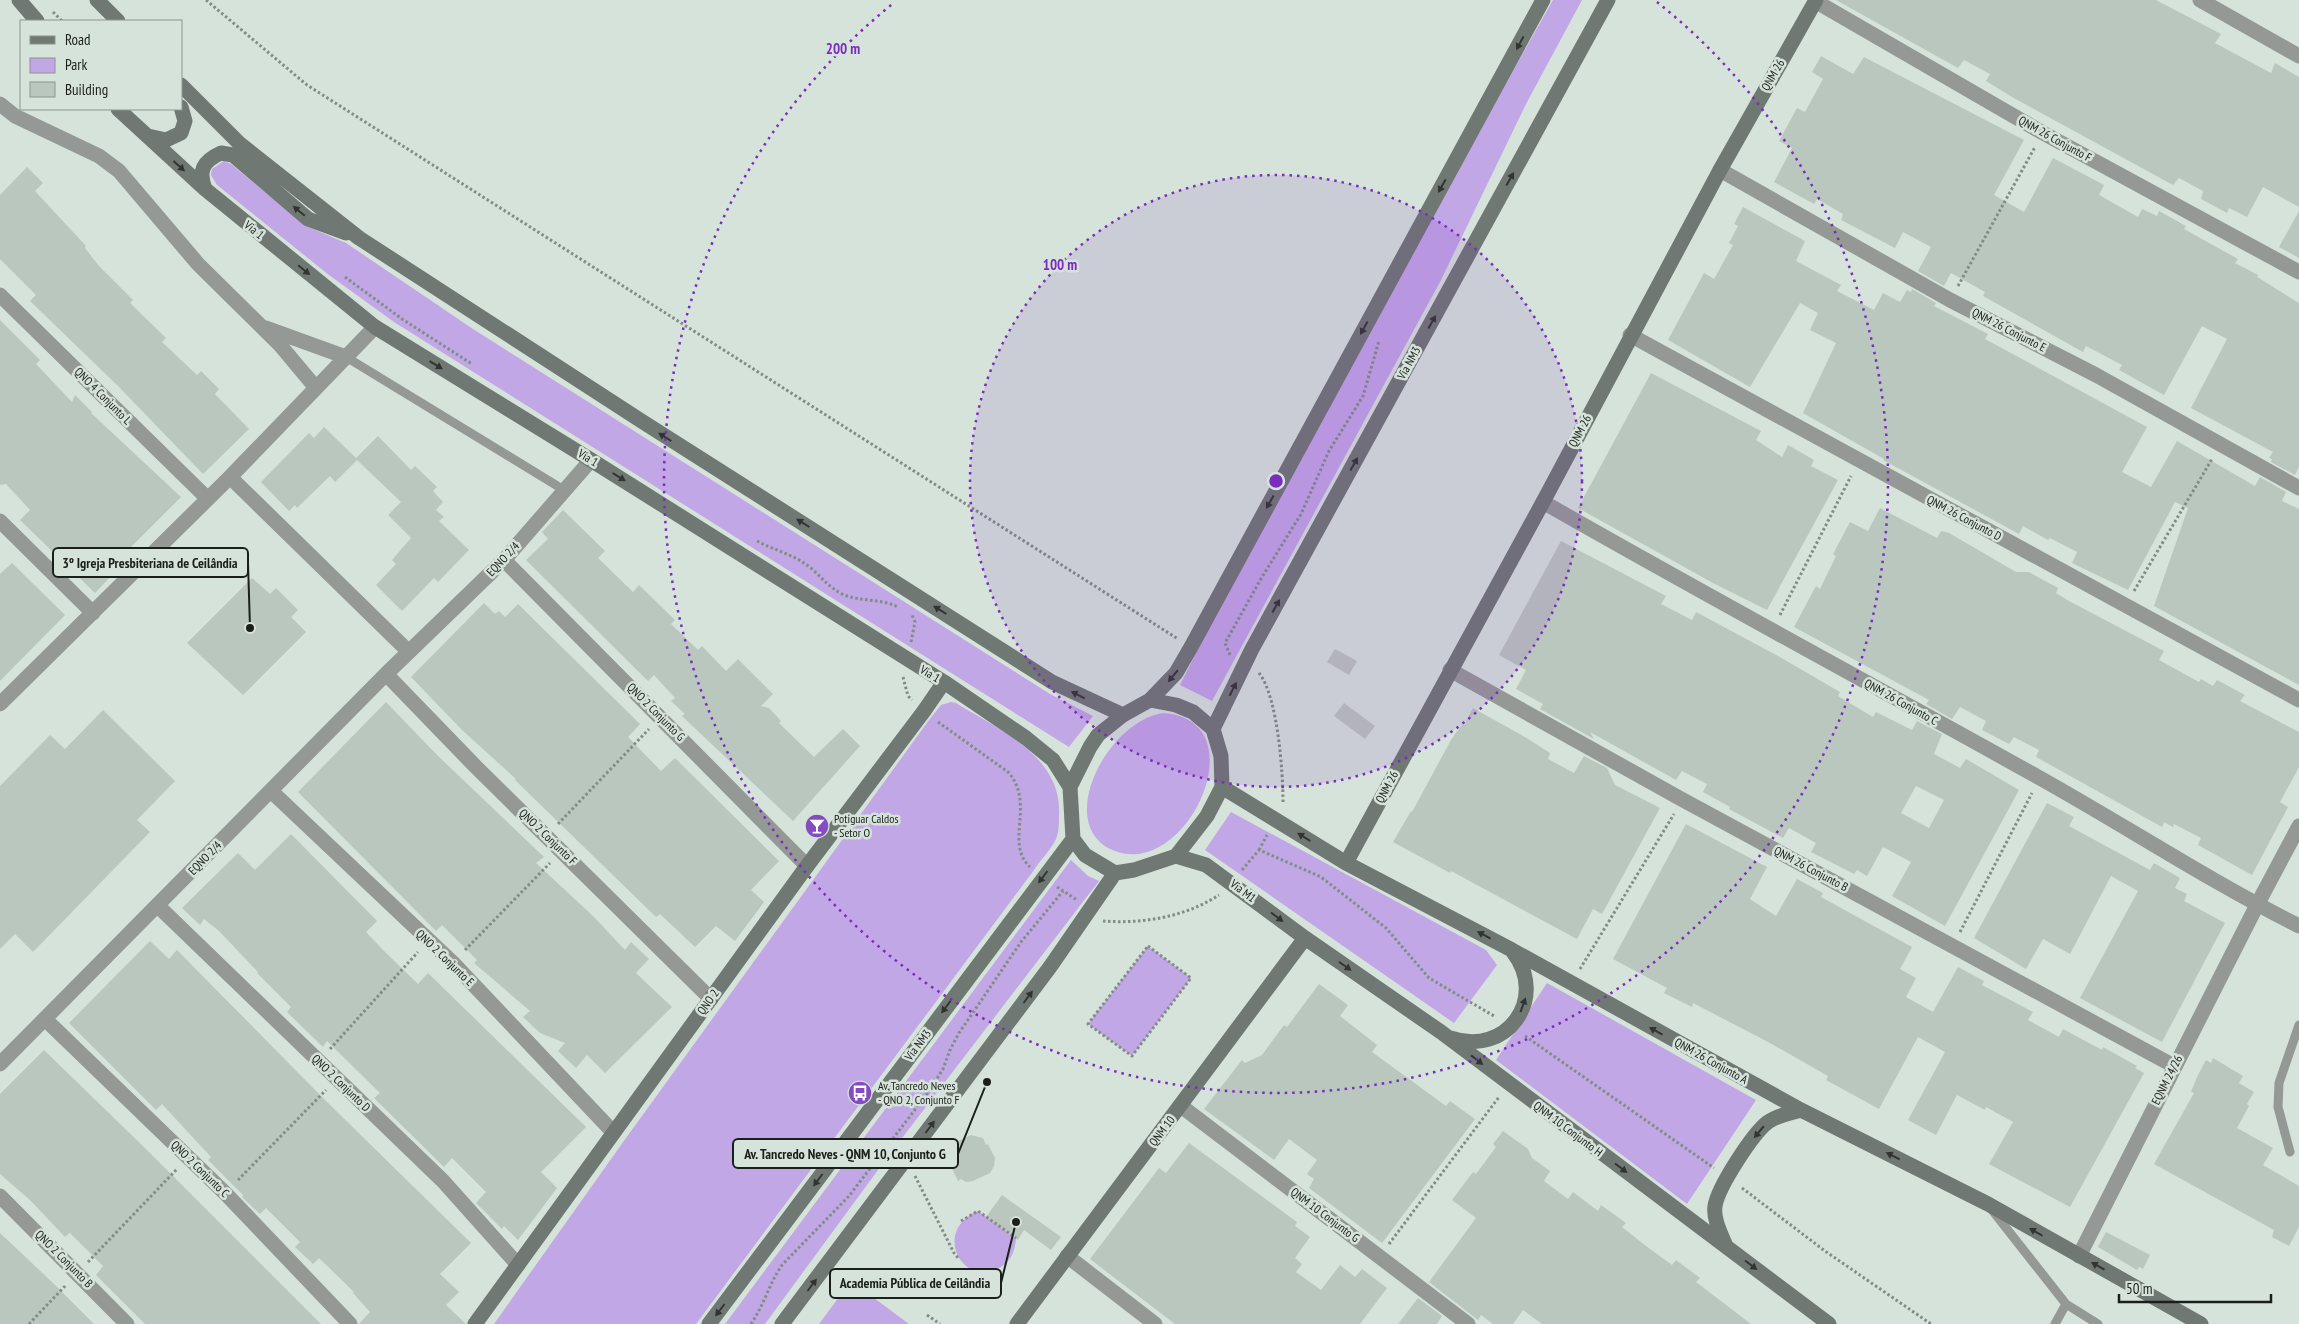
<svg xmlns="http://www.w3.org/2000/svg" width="2299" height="1324" viewBox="0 0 2299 1324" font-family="'PT Sans Narrow',sans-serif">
  <rect width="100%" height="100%" fill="#d5e3da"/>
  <!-- green -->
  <path fill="#c1a7e5" d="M1553,0H1582L1526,104L1441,280L1212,701L1180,685L1284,478Z
    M224,161L231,164L306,226L346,243L473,329L1050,694L1093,716L1069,747L394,322L329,275L217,185L211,175L212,169Z
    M951,702L956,703C999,730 1063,756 1059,816C1059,823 1059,832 1056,839C1051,850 1040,860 1034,870L696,1324H494L626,1138L929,720L941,705Z
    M1164,713C1259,720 1188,879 1115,851C1052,827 1107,720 1164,713Z
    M1231,812L1486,950L1497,965L1454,1023L1205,850Z
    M1071,860L1088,876L1099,881L1082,903L886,1159L765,1324H725Z
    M1148,946L1191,978L1132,1056L1088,1024Z
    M1547,983L1756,1100L1687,1204L1496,1060Z
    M978,1211L1016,1238C1015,1250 1012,1260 1001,1267C963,1290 931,1231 978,1211Z
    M851,1281L909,1324H819Z"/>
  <!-- building -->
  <path fill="#bac7be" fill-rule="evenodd" d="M1836,0H2156L2221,34L2215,43L2271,73L2275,63L2299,77V207L2263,187L2247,217L2229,208L2227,213L2201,199L2203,191L2179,178L2173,185L2012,97L1986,81L1990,74L1964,60L1958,68Z
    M1821,56L1853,74L1864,57L2024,140L1994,195L2024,212L2053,158L2104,185L2099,195L2138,217L2142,209L2157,216L2159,211L2186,226L2184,229L2238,259L2235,263L2258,275L2257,277L2299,303V467L2295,475L2271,462L2272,459L2269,458L2273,452L2191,408L2227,339L2202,326L2164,395L2119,370L2122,365L2086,346L2083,352L1983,296L1985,292L1951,273L1944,286L1918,271L1931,247L1903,232L1895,248L1841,220L1843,214L1817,199L1814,204L1774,182L1792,148L1779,141L1797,108L1805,112L1823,79L1812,72Z
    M27,167L43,183L35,191L86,246L85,248L99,266L133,300L130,303L166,338L162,342L197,375L201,371L219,389L215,394L249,429L203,474L118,386L30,301L36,295L0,259V195Z
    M1743,207L1805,241L1796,261L1841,285L1837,291L1874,310L1883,293L1900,302L1907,290L1911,292L1912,289L1936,303L1934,306L1988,334L1985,339L2147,427L2122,472L2151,487L2177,441L2255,486L2260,477L2286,492L2282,501L2299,509V685L2154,606L2188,508L2175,502L2128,590L2072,563L2077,552L2050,538L2048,540L2023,526L2019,534L1883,460L1884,459L1803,413L1836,343L1810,330L1818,313L1800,303L1750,387L1668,340L1704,273L1714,279L1733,245L1729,243L1738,226L1734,224Z
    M2299,211V258L2279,247Z
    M0,320L40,360L36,364L72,402L75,395L92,412L91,413L181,497L106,572L110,577L95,593L20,520L30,510L6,484L0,485Z
    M1651,373L1761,431L1756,440L1782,457L1788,445L1814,460L1811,466L1838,480L1767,610L1713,583L1578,508Z
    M324,427L356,458L378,436L411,470L415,466L437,487L433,491L443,502L436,510L444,517L439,521L469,550L438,582L434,578L402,611L376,585L396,564L392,560L411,538L388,515L401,502L357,460L335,482L330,476L297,508L295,505L289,511L261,482L309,433L314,438Z
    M1880,508L1937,538L1941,531L1949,533L2016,572H2029L2058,588L2056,593L2069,601L2164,651L2159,660L2199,682L2201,679L2213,686L2217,680L2245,695L2240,701L2299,732V767L2280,802L2288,807L2252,875L2198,845L2201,838L2174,824L2173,827L2164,822L2162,827L2036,757L2039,750L2014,737L2009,744L1982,730L1986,721L1960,707L1952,719L1926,704L1929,700L1794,627L1816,586L1820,589L1836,556L1833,554L1850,522L1868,531Z
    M563,510L605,551L598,558L633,592L639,585L675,620L671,624L698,650L702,646L726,671L738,659L773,694L761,706L769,708L781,721L779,723L814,757L843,729L860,746L793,821L682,716L685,714L671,701L675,698L654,675L648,681L526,560L548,539L542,532Z
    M1561,541L1666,596L1661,604L1692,620L1696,612L1778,656L1840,692L1838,696L1873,717L1876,712L1912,730L1917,721L1942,734L1934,754L1960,768L1966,759L2019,790L1945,926L1892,896L1911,862L1883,847L1867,876L1857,870L1854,874L1811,852L1816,843L1789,828L1783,838L1729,809L1730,807L1703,792L1707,784L1682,771L1676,780L1590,732L1594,739L1540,709L1543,704L1516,689L1526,670L1499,655ZM1916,786L1944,800L1929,828L1901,813Z
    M12,563L65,615L0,681V574Z
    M252,578L270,594L276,588L298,610L291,617L306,632L243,695L187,643Z
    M484,603L495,614L499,611L505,617L518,604L640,724L628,737L661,771L675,758L779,861L751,890L764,902L735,941L716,926L695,947L660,914L656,917L515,780L516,779L462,730L411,677Z
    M1335,649L1357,661L1349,675L1327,662Z
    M386,702L437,755L544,857L536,863L594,917L625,950L631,942L649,959L636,973L672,1007L605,1073L587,1055L576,1068L558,1051L565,1043L540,1033L523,1017L530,1011L474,963L477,960L442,925L436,931L298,792Z
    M1344,703L1375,726L1365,739L1334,716Z
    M1473,708L1525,737L1550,753L1548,759L1574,773L1584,756L1607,768L1615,785L1660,808L1602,914L1593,909L1577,939L1451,871L1450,873L1393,842L1411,811L1412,812L1451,740L1462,724L1464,725Z
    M103,710L175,781L137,820L150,832L33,952L15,934L0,949V786L50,735L65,749Z
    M2047,803L2074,817L2069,826L2150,870L2154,863L2180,878L2175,888L2187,894L2184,901L2225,923L2162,1042L2080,998L2138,891L2111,876L2070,954L2043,939L2026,969L1974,938Z
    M1686,824L1767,867L1750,899L1776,916L1797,879L1823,893L1821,897L1912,947L1900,969L1916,978L1906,997L1933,1012L1958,967L1984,981L1982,985L2033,1012L2028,1020L2059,1037L2063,1029L2102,1050L2103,1047L2137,1066L2135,1068L2144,1073L2070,1207L1989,1164L2013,1122L1986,1107L1985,1110L1957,1095L1936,1135L1908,1120L1945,1052L1918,1037L1879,1109L1826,1080L1828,1076L1770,1043L1693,1003L1692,1007L1664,993L1667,988L1613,959Z
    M291,834L377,921L366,932L383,950L418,984L428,973L586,1127L541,1172L557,1188L518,1240L504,1226L502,1229L476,1203L486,1192L452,1158L444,1167L374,1098L380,1093L327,1041L323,1047L287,1012L291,1007L257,973L258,972L219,931L204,919L200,925L182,908L238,853L255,870Z
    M150,941L169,959L177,950L324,1099L471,1243L440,1274L459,1292L446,1305L466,1324H359L370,1312L353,1293L354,1292L319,1258L313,1264L295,1247L300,1242L266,1208L260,1214L242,1197L243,1195L208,1160L211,1157L162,1104L156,1110L69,1023Z
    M1319,984L1348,1005L1340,1016L1377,1045L1372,1052L1446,1106L1450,1101L1475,1119L1382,1243L1309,1188L1314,1179L1307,1174L1317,1160L1289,1139L1274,1160L1204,1109L1242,1060L1245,1063L1262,1055L1284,1025L1287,1027Z
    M44,1050L149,1152L321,1324H145L96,1275L103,1266L70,1233L65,1237L31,1201L0,1174V1094Z
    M2213,1058L2243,1076L2239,1083L2254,1092L2247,1104L2249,1106L2237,1128L2273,1148L2263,1165L2299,1186V1227L2289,1246L2272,1237L2274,1230L2154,1164L2194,1093L2191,1092L2197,1077L2206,1060L2211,1063Z
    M1503,1131L1528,1149L1532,1158L1550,1171L1544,1181L1568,1199L1573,1192L1598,1211L1601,1205L1626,1223L1622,1227L1646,1246L1672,1265L1676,1260L1700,1278L1696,1282L1751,1324H1542L1523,1310L1513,1324H1493L1481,1315L1478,1320L1429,1282L1476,1218L1452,1200L1473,1172L1476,1174L1496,1147L1493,1144Z
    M971,1135L983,1138L986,1145L988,1144L995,1158L994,1166L990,1173L973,1181L966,1182L961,1179L958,1181L949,1162V1151L954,1143Z
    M1189,1143L1297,1222L1295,1226L1310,1237L1295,1258L1302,1264L1296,1272L1321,1290L1340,1265L1355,1277L1362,1269L1387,1288L1360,1324H1175L1090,1259L1159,1168L1166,1173Z
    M1002,1195L1061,1237L1051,1250L1024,1230L1018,1240L986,1217Z
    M2106,1232L2150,1255L2143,1269L2139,1267L2137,1270L2098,1247Z
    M0,1233L54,1284L94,1324H0Z
    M1418,1298L1442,1316L1437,1324H1398Z"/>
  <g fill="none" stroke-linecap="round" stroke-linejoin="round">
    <!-- path -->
    <path stroke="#828c85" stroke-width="3" stroke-dasharray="2.5 2.5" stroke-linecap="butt" d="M206,0L307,85L1178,639
      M53,12L62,21
      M345,277L402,319L472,364
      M1958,286L2035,147
      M757,541C776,551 796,555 812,569C822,578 829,587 842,594C859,602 880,598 898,607
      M2134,591L2212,459
      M1780,615L1851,476
      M911,642L915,622L912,615
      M1230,655L1225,643L1262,577L1301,514L1329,451L1363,396L1379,341
      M1259,673C1278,697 1283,773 1283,803
      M903,677L908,696L912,700
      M938,722L1008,772C1036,803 1004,843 1030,867
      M558,824L649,729
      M1259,850L1267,835
      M1242,870L1259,850L1321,877L1386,928L1429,978L1494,1016
      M1057,887L1077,900
      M1103,921C1143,924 1185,917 1219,895
      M1960,932L2032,793
      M1148,946L1191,978L1132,1056L1088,1024Z
      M465,950L550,863
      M1580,969L1674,814
      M1525,1036L1714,1168
      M330,1049L418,952
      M915,1176L954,1253L959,1259
      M238,1180L326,1090
      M1742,1188L1825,1251L1931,1324
      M961,1221L978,1211L1016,1238
      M1389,1244L1499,1097
      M88,1262L177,1169
      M927,1315L940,1324
      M29,1324L66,1285
      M751,1324C764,1305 769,1284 782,1265L849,1196L927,1094L943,1069L950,1050L959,1033L1021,942L1063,891"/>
    <!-- lane -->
    <path stroke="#949996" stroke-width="9" d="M346,357L564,490
      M2290,1152L2278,1107L2279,1083L2299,1025
      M1992,1210L2066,1304L2098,1324
      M2055,1324L2066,1304"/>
    <!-- street -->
    <path stroke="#949996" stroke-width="15" d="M2200,0L2299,56
      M1815,1L2043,133L2299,272
      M0,104L15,116L99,156L119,171L198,264L280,345L316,388
      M1720,170L1950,300L2096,375L2299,488
      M0,295L207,498
      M266,328L346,357
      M1630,335L2299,700
      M230,477L409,652
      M1543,502C1707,596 1873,685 2038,777C2126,826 2209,881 2299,926
      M0,521L93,613
      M504,560L807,866
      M1450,670L1683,800L2174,1066
      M386,674L476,767L711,999
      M0,704L230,477L375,327
      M271,791L453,963L613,1132
      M158,906L443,1181L518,1265
      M45,1019L225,1193L350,1324
      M0,1064L386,674L504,560L591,460
      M1181,1106L1468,1324
      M0,1196L127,1324
      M1067,1256L1155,1324
      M2079,1256L2257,905L2299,826"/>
    <!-- secondary -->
    <path stroke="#707873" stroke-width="15" d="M19,0L37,21
      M97,0L118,21
      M181,85L240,144L359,238L643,422L1052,682L1123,715
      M118,109L205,189L375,327L591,460L944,682L1026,738L1053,760L1070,787
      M148,136L166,140L181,133L185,121L181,107
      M205,189C198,171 203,161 221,153L233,155L308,219L346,233
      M1150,700L1176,673L1191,647L1543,0
      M1150,700L1176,705L1193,712L1213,729L1221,756L1222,787L1207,816L1176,856L1134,870L1115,873L1085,855L1073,839L1070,787L1090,747L1098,735L1123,715Z
      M1213,729L1252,649L1608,0
      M1222,787L1346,863L1512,950L1801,1110L1988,1204L2201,1324
      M1176,856L1206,865L1305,938L1441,1032L1829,1324
      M1346,863L1543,502L1720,170L1816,0
      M1451,1038C1506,1057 1549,999 1513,952
      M1726,1246C1721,1234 1713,1219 1715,1206C1718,1187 1753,1133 1768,1122C1778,1115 1790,1113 1801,1110
      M475,1324L807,866L924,711L944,682
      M709,1324L1073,839
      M782,1324L1050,967L1115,873
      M1017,1324L1305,938"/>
  </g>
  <!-- one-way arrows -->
  <defs><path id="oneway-solid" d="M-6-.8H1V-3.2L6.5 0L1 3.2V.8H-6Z" transform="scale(1.25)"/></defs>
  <g fill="#303532">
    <use href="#oneway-solid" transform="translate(1520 43) rotate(118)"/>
    <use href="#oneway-solid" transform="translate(179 166) rotate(42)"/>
    <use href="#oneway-solid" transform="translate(1510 179) rotate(-61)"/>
    <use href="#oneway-solid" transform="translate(1442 186) rotate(119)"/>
    <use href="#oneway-solid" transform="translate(299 211) rotate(-140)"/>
    <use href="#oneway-solid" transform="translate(304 270) rotate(39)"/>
    <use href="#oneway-solid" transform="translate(1432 322) rotate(-61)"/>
    <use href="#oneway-solid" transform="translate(1364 328) rotate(119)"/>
    <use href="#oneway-solid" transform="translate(436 365) rotate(31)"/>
    <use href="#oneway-solid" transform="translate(665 437) rotate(-148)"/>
    <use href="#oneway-solid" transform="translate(1354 464) rotate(-61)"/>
    <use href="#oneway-solid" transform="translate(619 477) rotate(32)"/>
    <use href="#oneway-solid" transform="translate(1270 502) rotate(119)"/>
    <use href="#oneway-solid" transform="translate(803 523) rotate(-148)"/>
    <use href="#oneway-solid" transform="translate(1276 606) rotate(-61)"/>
    <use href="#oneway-solid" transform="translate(940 610) rotate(-148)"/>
    <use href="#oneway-solid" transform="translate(1173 676) rotate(130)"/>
    <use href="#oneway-solid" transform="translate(1233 689) rotate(-63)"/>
    <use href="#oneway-solid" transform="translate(1078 695) rotate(-153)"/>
    <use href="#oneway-solid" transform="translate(1304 837) rotate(-148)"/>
    <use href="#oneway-solid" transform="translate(1043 877) rotate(127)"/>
    <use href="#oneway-solid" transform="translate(1277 917) rotate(37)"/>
    <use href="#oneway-solid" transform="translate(1484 935) rotate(-152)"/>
    <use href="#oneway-solid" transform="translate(1345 966) rotate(35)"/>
    <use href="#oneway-solid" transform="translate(1028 997) rotate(-53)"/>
    <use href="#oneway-solid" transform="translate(1523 1005) rotate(-70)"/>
    <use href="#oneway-solid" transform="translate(946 1007) rotate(127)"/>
    <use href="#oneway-solid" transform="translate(1656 1031) rotate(-151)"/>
    <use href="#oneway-solid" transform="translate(1477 1060) rotate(38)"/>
    <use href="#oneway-solid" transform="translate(930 1127) rotate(-53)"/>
    <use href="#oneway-solid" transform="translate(1759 1132) rotate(130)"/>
    <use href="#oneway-solid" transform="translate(1893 1156) rotate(-153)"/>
    <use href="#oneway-solid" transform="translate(1621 1168) rotate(37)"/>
    <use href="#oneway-solid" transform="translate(818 1180) rotate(127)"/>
    <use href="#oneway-solid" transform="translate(2036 1232) rotate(-150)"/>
    <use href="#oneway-solid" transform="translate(1751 1265) rotate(37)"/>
    <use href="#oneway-solid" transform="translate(2098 1266) rotate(-151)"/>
    <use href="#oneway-solid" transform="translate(812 1285) rotate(-53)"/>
    <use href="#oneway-solid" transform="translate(720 1310) rotate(127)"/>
  </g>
  <!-- distance rings -->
  <circle cx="1276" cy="481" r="306" fill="#7b2cbf" fill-opacity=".12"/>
  <g fill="none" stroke="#7b2cbf" stroke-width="2.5" stroke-dasharray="2.5 5">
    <circle cx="1276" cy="481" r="306"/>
    <path d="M1657 2A612 612 0 1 1 895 2"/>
  </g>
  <!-- icons -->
  <defs>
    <g id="bar-disc" transform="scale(1.25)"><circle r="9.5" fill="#854bc1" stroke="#d5e3da"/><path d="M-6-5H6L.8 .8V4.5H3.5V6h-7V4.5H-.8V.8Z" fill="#fff"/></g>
    <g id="bus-disc" transform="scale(1.25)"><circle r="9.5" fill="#854bc1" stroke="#d5e3da"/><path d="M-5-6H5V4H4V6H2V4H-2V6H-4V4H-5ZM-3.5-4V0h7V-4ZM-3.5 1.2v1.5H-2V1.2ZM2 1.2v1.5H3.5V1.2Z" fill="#fff"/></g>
  </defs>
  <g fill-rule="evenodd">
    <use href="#bar-disc" x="817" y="826"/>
    <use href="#bus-disc" x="860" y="1093"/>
  </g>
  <g text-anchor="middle" stroke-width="5" stroke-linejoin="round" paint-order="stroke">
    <!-- street labels -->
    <g font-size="12" fill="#1b1f1c" stroke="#d5e3da">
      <text transform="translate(1773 75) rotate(-60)" y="4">QNM 26</text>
      <text transform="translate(2055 139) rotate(29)" y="4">QNM 26 Conjunto F</text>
      <text transform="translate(254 230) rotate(39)" y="4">Via 1</text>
      <text transform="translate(2009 330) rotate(27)" y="4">QNM 26 Conjunto E</text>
      <text transform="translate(1409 363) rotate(-61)" y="4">Via NM3</text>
      <text transform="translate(103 396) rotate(45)" y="4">QNO 4 Conjunto L</text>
      <text transform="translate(1580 431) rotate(-62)" y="4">QNM 26</text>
      <text transform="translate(588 458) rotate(32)" y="4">Via 1</text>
      <text transform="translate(1964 518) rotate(28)" y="4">QNM 26 Conjunto D</text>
      <text transform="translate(503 559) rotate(-47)" y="4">EQNO 2/4</text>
      <text transform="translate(930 674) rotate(31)" y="4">Via 1</text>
      <text transform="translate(1901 702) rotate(29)" y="4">QNM 26 Conjunto C</text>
      <text transform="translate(656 712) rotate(45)" y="4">QNO 2 Conjunto G</text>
      <text transform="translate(1387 787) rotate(-62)" y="4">QNM 26</text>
      <text transform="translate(548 837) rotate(44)" y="4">QNO 2 Conjunto F</text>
      <text transform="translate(205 858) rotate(-46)" y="4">EQNO 2/4</text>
      <text transform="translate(1811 869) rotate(28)" y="4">QNM 26 Conjunto B</text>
      <text transform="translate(1243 891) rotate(37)" y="4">Via M1</text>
      <text transform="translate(445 958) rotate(44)" y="4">QNO 2 Conjunto E</text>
      <text transform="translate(708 1002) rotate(-54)" y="4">QNO 2</text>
      <text transform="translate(918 1045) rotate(-53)" y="4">Via NM3</text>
      <text transform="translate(1711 1061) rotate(29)" y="4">QNM 26 Conjunto A</text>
      <text transform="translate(2167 1080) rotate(-63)" y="4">EQNM 24/26</text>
      <text transform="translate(341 1083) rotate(44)" y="4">QNO 2 Conjunto D</text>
      <text transform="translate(1568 1129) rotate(37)" y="4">QNM 10 Conjunto H</text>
      <text transform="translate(1162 1131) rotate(-53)" y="4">QNM 10</text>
      <text transform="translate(200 1169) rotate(44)" y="4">QNO 2 Conjunto C</text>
      <text transform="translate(1325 1215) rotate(37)" y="4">QNM 10 Conjunto G</text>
      <text transform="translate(64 1259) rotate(45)" y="4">QNO 2 Conjunto B</text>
    </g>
    <!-- poi labels -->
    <g font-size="12" fill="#1b1f1c" stroke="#d5e3da" text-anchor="start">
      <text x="834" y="823">Potiguar Caldos<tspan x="834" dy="14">- Setor O</tspan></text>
      <text x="878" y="1090">Av. Tancredo Neves<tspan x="878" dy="14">- QNO 2, Conjunto F</tspan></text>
    </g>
  </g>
  <circle cx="1276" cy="481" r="8" fill="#7b2cbf" stroke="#d5e3da" stroke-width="2.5"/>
  <g font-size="15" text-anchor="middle" font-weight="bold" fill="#7b2cbf" stroke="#d5e3da" stroke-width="5" stroke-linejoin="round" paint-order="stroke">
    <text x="843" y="54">200 m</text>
    <text x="1060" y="270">100 m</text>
  </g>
  <!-- callouts -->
  <path fill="none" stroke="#1b1f1c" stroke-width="2" d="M250 628L248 563M987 1082L958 1154M1016 1222L1001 1283"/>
  <g fill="#1b1f1c" stroke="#d5e3da" stroke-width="2">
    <circle cx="250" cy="628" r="5"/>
    <circle cx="987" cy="1082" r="5"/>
    <circle cx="1016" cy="1222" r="5"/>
  </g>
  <g fill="#d5e3da" stroke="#1b1f1c" stroke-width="2">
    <rect x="53" y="548" width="195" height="29" rx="5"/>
    <rect x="733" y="1139" width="225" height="29" rx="5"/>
    <rect x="830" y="1269" width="171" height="29" rx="5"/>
  </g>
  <g font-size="14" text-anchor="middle" font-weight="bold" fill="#1b1f1c">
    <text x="150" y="568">3º Igreja Presbiteriana de Ceilândia</text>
    <text x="845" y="1159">Av. Tancredo Neves - QNM 10, Conjunto G</text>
    <text x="915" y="1288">Academia Pública de Ceilândia</text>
  </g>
  <!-- legend -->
  <rect x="20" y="20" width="162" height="90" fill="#d5e3da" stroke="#8b958e"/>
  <rect x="30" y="36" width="25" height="8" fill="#707873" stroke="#8b958e"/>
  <text x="65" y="45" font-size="15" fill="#1b1f1c">Road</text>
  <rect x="30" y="58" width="25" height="15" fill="#c1a7e5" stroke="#8b958e"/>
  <text x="65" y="70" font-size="15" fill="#1b1f1c">Park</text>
  <rect x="30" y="82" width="25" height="15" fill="#bac7be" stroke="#8b958e"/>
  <text x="65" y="95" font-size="15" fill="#1b1f1c">Building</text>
  <!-- scale -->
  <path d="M2119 1294v8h152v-8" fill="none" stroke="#1b1f1c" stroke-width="2.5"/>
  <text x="2126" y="1294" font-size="15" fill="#1b1f1c" stroke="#d5e3da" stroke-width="4" paint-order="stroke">50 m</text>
</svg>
